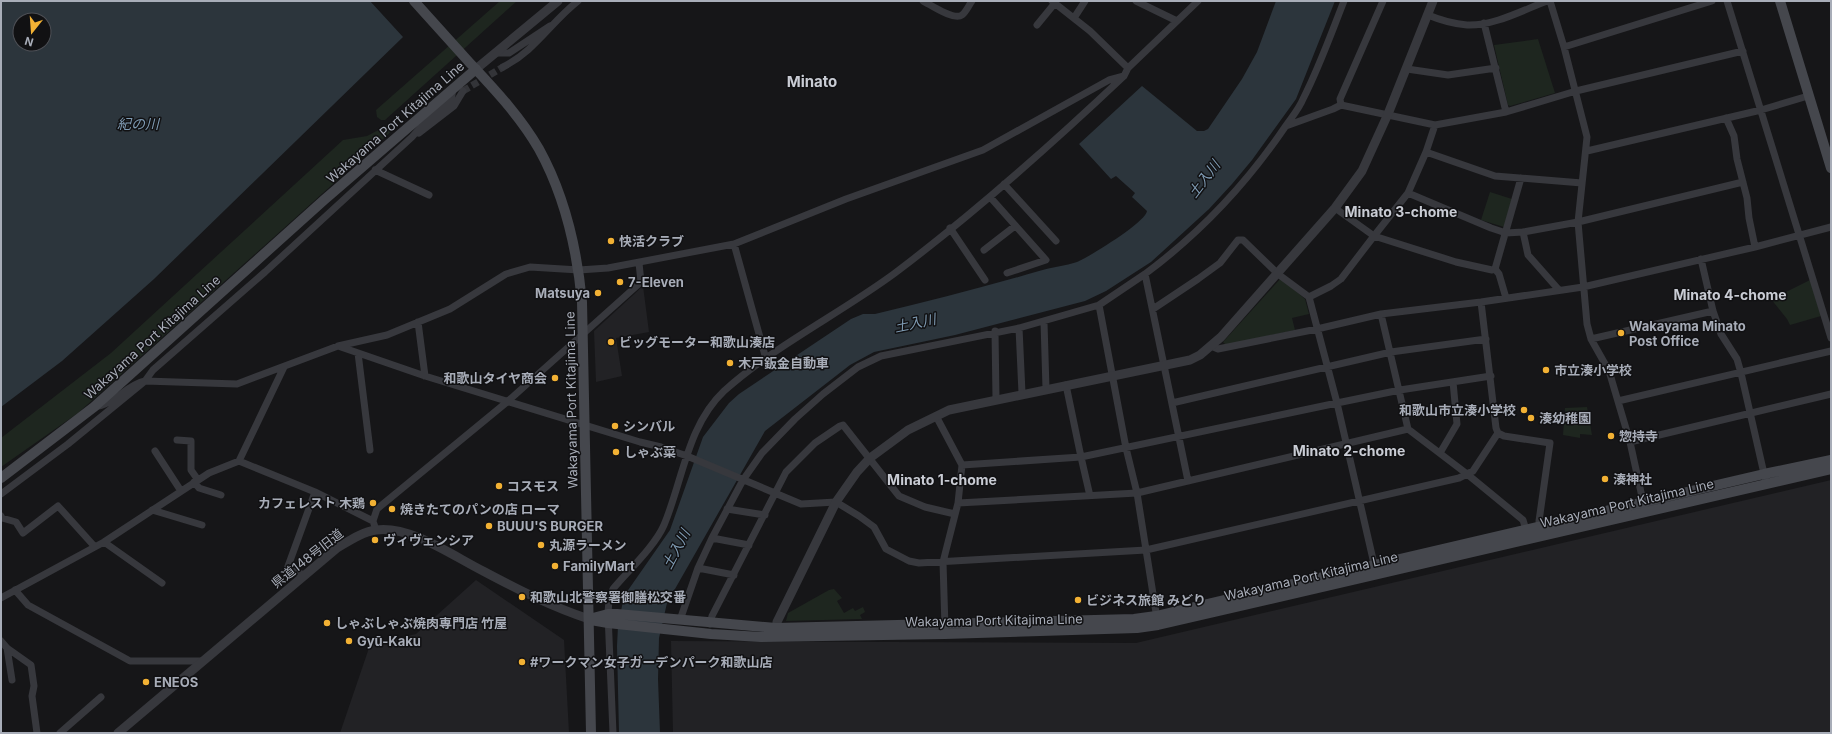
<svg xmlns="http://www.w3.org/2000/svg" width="1832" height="734" viewBox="0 0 1832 734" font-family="Inter,'Noto Sans JP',sans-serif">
  <rect width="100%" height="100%" fill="#161618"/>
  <!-- built -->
  <path fill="#222225" d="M643,286L649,332L616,338L622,376L596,382L594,331Z
    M1831,480V733H673L671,641L1136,643Z
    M476,580L564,640L569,733H340L370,645L416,634Z"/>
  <!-- green -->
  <path fill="#1e261f" d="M500,1H517L385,120H381L377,117L376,110Z
    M1538,39L1555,93L1510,106L1508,105L1494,45Z
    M388,125L393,130L78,413L1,467V438L111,353L343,140L367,136Z
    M1490,192L1512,199L1504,227L1481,220Z
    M1281,278L1305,299L1309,314L1292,318L1295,330L1226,345L1223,342Z
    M1810,280L1821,316L1790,325L1787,319L1771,299L1780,292L1782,294Z
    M1587,407L1592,435L1580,434V438L1563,435L1565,408Z
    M834,589L842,598L837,601L844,613L853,608L855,611L863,607L865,612L860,615L862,619L786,621L788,613L829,590Z"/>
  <!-- water -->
  <path fill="#2c353c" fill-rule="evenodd" d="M1,1H370L403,37L154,279L62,361L1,407ZM20,20H44V44H20Z
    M1276,1H1335L1296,99L1252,160L1232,184L1209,209L1151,262L1106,291L1085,301L955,335L874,352L850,365L765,431L667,603L659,638L658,679L660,733H619L617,646L618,626L624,596L670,530L703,437L729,403L739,394L851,319L863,314H875C930,301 985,287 1039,271C1051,267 1066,266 1077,262C1089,257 1146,222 1147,211L1132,197L1135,193L1116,176L1111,179L1079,144L1142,86L1197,131H1204L1208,129L1242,79L1257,52Z"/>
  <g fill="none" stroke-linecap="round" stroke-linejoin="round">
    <!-- minor-tunnel -->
    <path stroke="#333438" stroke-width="7" stroke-dasharray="7 3.5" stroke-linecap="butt" d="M463,91L503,67"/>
    <!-- minor -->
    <path stroke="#37383d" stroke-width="7" d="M923,1C931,5 954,21 962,15C966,12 969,5 972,1
      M1052,1L1090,31L1128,68
      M1136,1L1177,21
      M1383,1L1340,99L1341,105L1435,125L1426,152L1408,193L1374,236L1456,262L1492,270L1495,269L1521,178
      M1550,1L1564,47L1587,137L1578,222L1587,324L1591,339L1609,371L1630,442L1644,506
      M1727,1L1831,338
      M1428,15C1440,20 1454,24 1467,25C1494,26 1523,10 1547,1
      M1074,18L1085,1
      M1037,25L1055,3
      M1564,47L1712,1
      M496,53H509L550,26
      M503,67C535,51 551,22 578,1
      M1407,69L1448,75L1496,68
      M1506,112L1576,91L1743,51
      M1726,118L1734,136L1737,159L1747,198L1749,218L1755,247
      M1435,125L1506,112L1484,23
      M1286,126L1333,109L1341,105
      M419,133L454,106L463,91
      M1587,151L1761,110L1808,96
      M1426,152L1495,176L1582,183
      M375,170L429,195
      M1004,184L1056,241
      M1408,193L1491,228L1506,233L1523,232L1528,255L1559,290
      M990,197L1046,260L1007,273
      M950,228L985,280
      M1523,232L1578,222L1743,182
      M734,244L766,359
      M984,250L1015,226
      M1701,259L1713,311L1721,334L1737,359L1741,373L1765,478
      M1495,269L1499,274L1506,298
      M1145,274C1199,234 1247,183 1285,127C1291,118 1299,109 1303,99C1319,68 1331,34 1344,1
      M1309,297L1331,286L1341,279L1374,236L1335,208
      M1099,305L1126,448L1137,493L1157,619
      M1153,309L1198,279L1220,263L1238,240H1243L1278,274L1309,297L1337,403L1375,568
      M1381,314L1408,429L1467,474L1523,520L1527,533
      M418,322L425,376
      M1044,322L1046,389
      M1019,328L1022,393
      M995,331L996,399
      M1591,339L1713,311
      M338,346L425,376L640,442L661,447L687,456L801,504L836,502L859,516L874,527L886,549L909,561L919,563L1146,550L1459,478L1473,471L1498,433L1496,428L1481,302
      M1211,346L1218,349L1317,329L1381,314L1481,302L1583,287L1755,247L1831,227
      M358,353L370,450
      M1618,401L1831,351
      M1172,403L1391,352L1486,339
      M94,407C114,405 126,385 145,381L237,384L338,346L387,335L450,309L506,274L530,267L579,270L608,268L734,244L846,199L983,150L1109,80L1124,76
      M936,416L962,465L958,503L943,562L945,628
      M1498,433L1504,436L1550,443L1539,521L1540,529
      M177,440L191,441V470L198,480
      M1630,442L1831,394
      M155,451L181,491
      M1440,453L1457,424L1453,382
      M239,461L315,492L373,521
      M962,465L1081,457L1066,385
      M194,482L199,488L221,495
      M1,494L68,444L145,381L153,370L265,272L412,137L420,128L451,100L453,89
      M1090,496L1081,457L1337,403L1400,390L1491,376
      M958,503L1137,493L1408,429
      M727,509L765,515
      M152,510L202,525
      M1,516L2,518L16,522L23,533L58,506L95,547
      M376,530L373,521L377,509L507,402L641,282L639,263
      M712,538L749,545
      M104,542L162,583
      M698,568L734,575
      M305,575L287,569L315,492
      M15,590L28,605L130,661H203
      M1,598L104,542L209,473L239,461L284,367
      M680,620L698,568L712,538L743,480L762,453L795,419L823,394L858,367L881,356L1019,328L1099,305L1145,274L1188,481
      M710,624L712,616L786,472L815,443L840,426L843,425L899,496L925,507L955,514
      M1,641L7,648L31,665L34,686L32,696L37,733
      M7,648L12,680
      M60,733L101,697
      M613,733L608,614L609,599L613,589C628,571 655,546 664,525C683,480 687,426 724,391C774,346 841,313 895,273C976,212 1051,145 1124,76L1128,68L1198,1"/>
    <!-- tertiary -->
    <path stroke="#37383d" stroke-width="9" d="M476,69L558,1
      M776,635L777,622L836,502L857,472L870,458L908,430L949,410L1190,360L1200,355L1221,337L1335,208L1362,171L1388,114L1433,1
      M118,733L337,548C349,541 362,532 376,530C410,525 453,556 483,571C517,589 552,607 589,619"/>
    <!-- secondary -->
    <path stroke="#45474d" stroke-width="10" d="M414,1C432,21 450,41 469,62C494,89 520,116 539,149C565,196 577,249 582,302L591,733
      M1780,1L1831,168
      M1,478L94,407L324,200L476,69
      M589,619L608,614H617L776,628L1134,619L1156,616L1764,474L1831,460
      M591,620L608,623L711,634L761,637L945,634L1137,628L1158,625L1831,469"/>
  </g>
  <!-- markers -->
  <g fill="#f2b134" stroke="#111113" stroke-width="1.5">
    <circle cx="611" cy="241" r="4"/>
    <circle cx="620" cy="282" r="4"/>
    <circle cx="598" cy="293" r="4"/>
    <circle cx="1621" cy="333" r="4"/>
    <circle cx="611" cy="342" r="4"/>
    <circle cx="730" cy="363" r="4"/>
    <circle cx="1546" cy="370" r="4"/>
    <circle cx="555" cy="378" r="4"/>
    <circle cx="1524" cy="410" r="4"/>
    <circle cx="1531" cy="418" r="4"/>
    <circle cx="615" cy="426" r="4"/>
    <circle cx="1611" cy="436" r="4"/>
    <circle cx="616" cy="452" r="4"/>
    <circle cx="1605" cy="479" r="4"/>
    <circle cx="499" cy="486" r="4"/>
    <circle cx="373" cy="503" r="4"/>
    <circle cx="392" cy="509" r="4"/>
    <circle cx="489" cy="526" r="4"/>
    <circle cx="375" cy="540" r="4"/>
    <circle cx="541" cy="545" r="4"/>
    <circle cx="555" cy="566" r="4"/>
    <circle cx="522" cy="597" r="4"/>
    <circle cx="1078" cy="600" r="4"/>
    <circle cx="327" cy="623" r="4"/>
    <circle cx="349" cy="641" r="4"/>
    <circle cx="522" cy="662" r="4"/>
    <circle cx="146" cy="682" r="4"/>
  </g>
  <g text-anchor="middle" stroke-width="3" stroke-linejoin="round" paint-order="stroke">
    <!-- street labels -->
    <g font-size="13" fill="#a8adb8" stroke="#111113">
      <text transform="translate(395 122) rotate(-41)" y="5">Wakayama Port Kitajima Line</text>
      <text transform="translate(152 337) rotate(-42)" y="5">Wakayama Port Kitajima Line</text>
      <text transform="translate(571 400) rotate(-91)" y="5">Wakayama Port Kitajima Line</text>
      <text transform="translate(1627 503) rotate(-13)" y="5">Wakayama Port Kitajima Line</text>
      <text transform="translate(307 558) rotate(-38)" y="5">県道148号旧道</text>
      <text transform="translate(1311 576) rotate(-13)" y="5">Wakayama Port Kitajima Line</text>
      <text transform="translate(994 620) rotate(-1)" y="5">Wakayama Port Kitajima Line</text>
    </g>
    <!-- poi labels -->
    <g font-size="13" font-weight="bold" fill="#a8adb8" stroke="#111113" text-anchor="start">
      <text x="619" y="246">快活クラブ</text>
      <text x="628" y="287">7-Eleven</text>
      <text x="590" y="298" text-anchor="end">Matsuya</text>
      <text x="1629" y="331">Wakayama Minato<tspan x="1629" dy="15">Post Office</tspan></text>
      <text x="619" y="347">ビッグモーター和歌山湊店</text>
      <text x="738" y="368">木戸鈑金自動車</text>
      <text x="1554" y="375">市立湊小学校</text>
      <text x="547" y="383" text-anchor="end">和歌山タイヤ商会</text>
      <text x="1516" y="415" text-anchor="end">和歌山市立湊小学校</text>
      <text x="1539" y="423">湊幼稚園</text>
      <text x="623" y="431">シンバル</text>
      <text x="1619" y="441">惣持寺</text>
      <text x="624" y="457">しゃぶ菜</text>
      <text x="1613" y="484">湊神社</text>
      <text x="507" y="491">コスモス</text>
      <text x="365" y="508" text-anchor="end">カフェレスト 木鶏</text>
      <text x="400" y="514">焼きたてのパンの店 ローマ</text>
      <text x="497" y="531">BUUU'S BURGER</text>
      <text x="383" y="545">ヴィヴェンシア</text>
      <text x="549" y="550">丸源ラーメン</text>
      <text x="563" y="571">FamilyMart</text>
      <text x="530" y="602">和歌山北警察署御膳松交番</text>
      <text x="1086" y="605">ビジネス旅館 みどり</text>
      <text x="335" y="628">しゃぶしゃぶ焼肉専門店 竹屋</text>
      <text x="357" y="646">Gyū-Kaku</text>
      <text x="530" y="667">#ワークマン女子ガーデンパーク和歌山店</text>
      <text x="154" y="687">ENEOS</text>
    </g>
    <!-- water labels -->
    <g font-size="14" font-style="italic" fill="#7f9bb3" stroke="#111113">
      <text x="138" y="129">紀の川</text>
      <text transform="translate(1204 179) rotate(-53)" y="5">土入川</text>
      <text transform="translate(915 323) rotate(-12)" y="5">土入川</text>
      <text transform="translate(676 549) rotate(-62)" y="5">土入川</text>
    </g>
    <!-- neighbourhood labels -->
    <g font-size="14" font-weight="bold" fill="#c9ccd4" stroke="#111113">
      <text x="1401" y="217">Minato 3-chome</text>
      <text x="1730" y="300">Minato 4-chome</text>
      <text x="1349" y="456">Minato 2-chome</text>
      <text x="942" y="485">Minato 1-chome</text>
    </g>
    <!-- quarter labels -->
    <g font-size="15" font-weight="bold" fill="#c9ccd4" stroke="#111113">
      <text x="812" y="87">Minato</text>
    </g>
  </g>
  <!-- border -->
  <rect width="1832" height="734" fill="none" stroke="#a8adb8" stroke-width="4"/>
  <!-- north arrow -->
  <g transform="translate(32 32) rotate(197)"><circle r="19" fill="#111113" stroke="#4d4f55"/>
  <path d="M0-3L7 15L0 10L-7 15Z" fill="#f2b134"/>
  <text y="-6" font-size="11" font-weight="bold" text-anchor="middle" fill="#a8adb8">N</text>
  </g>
</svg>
